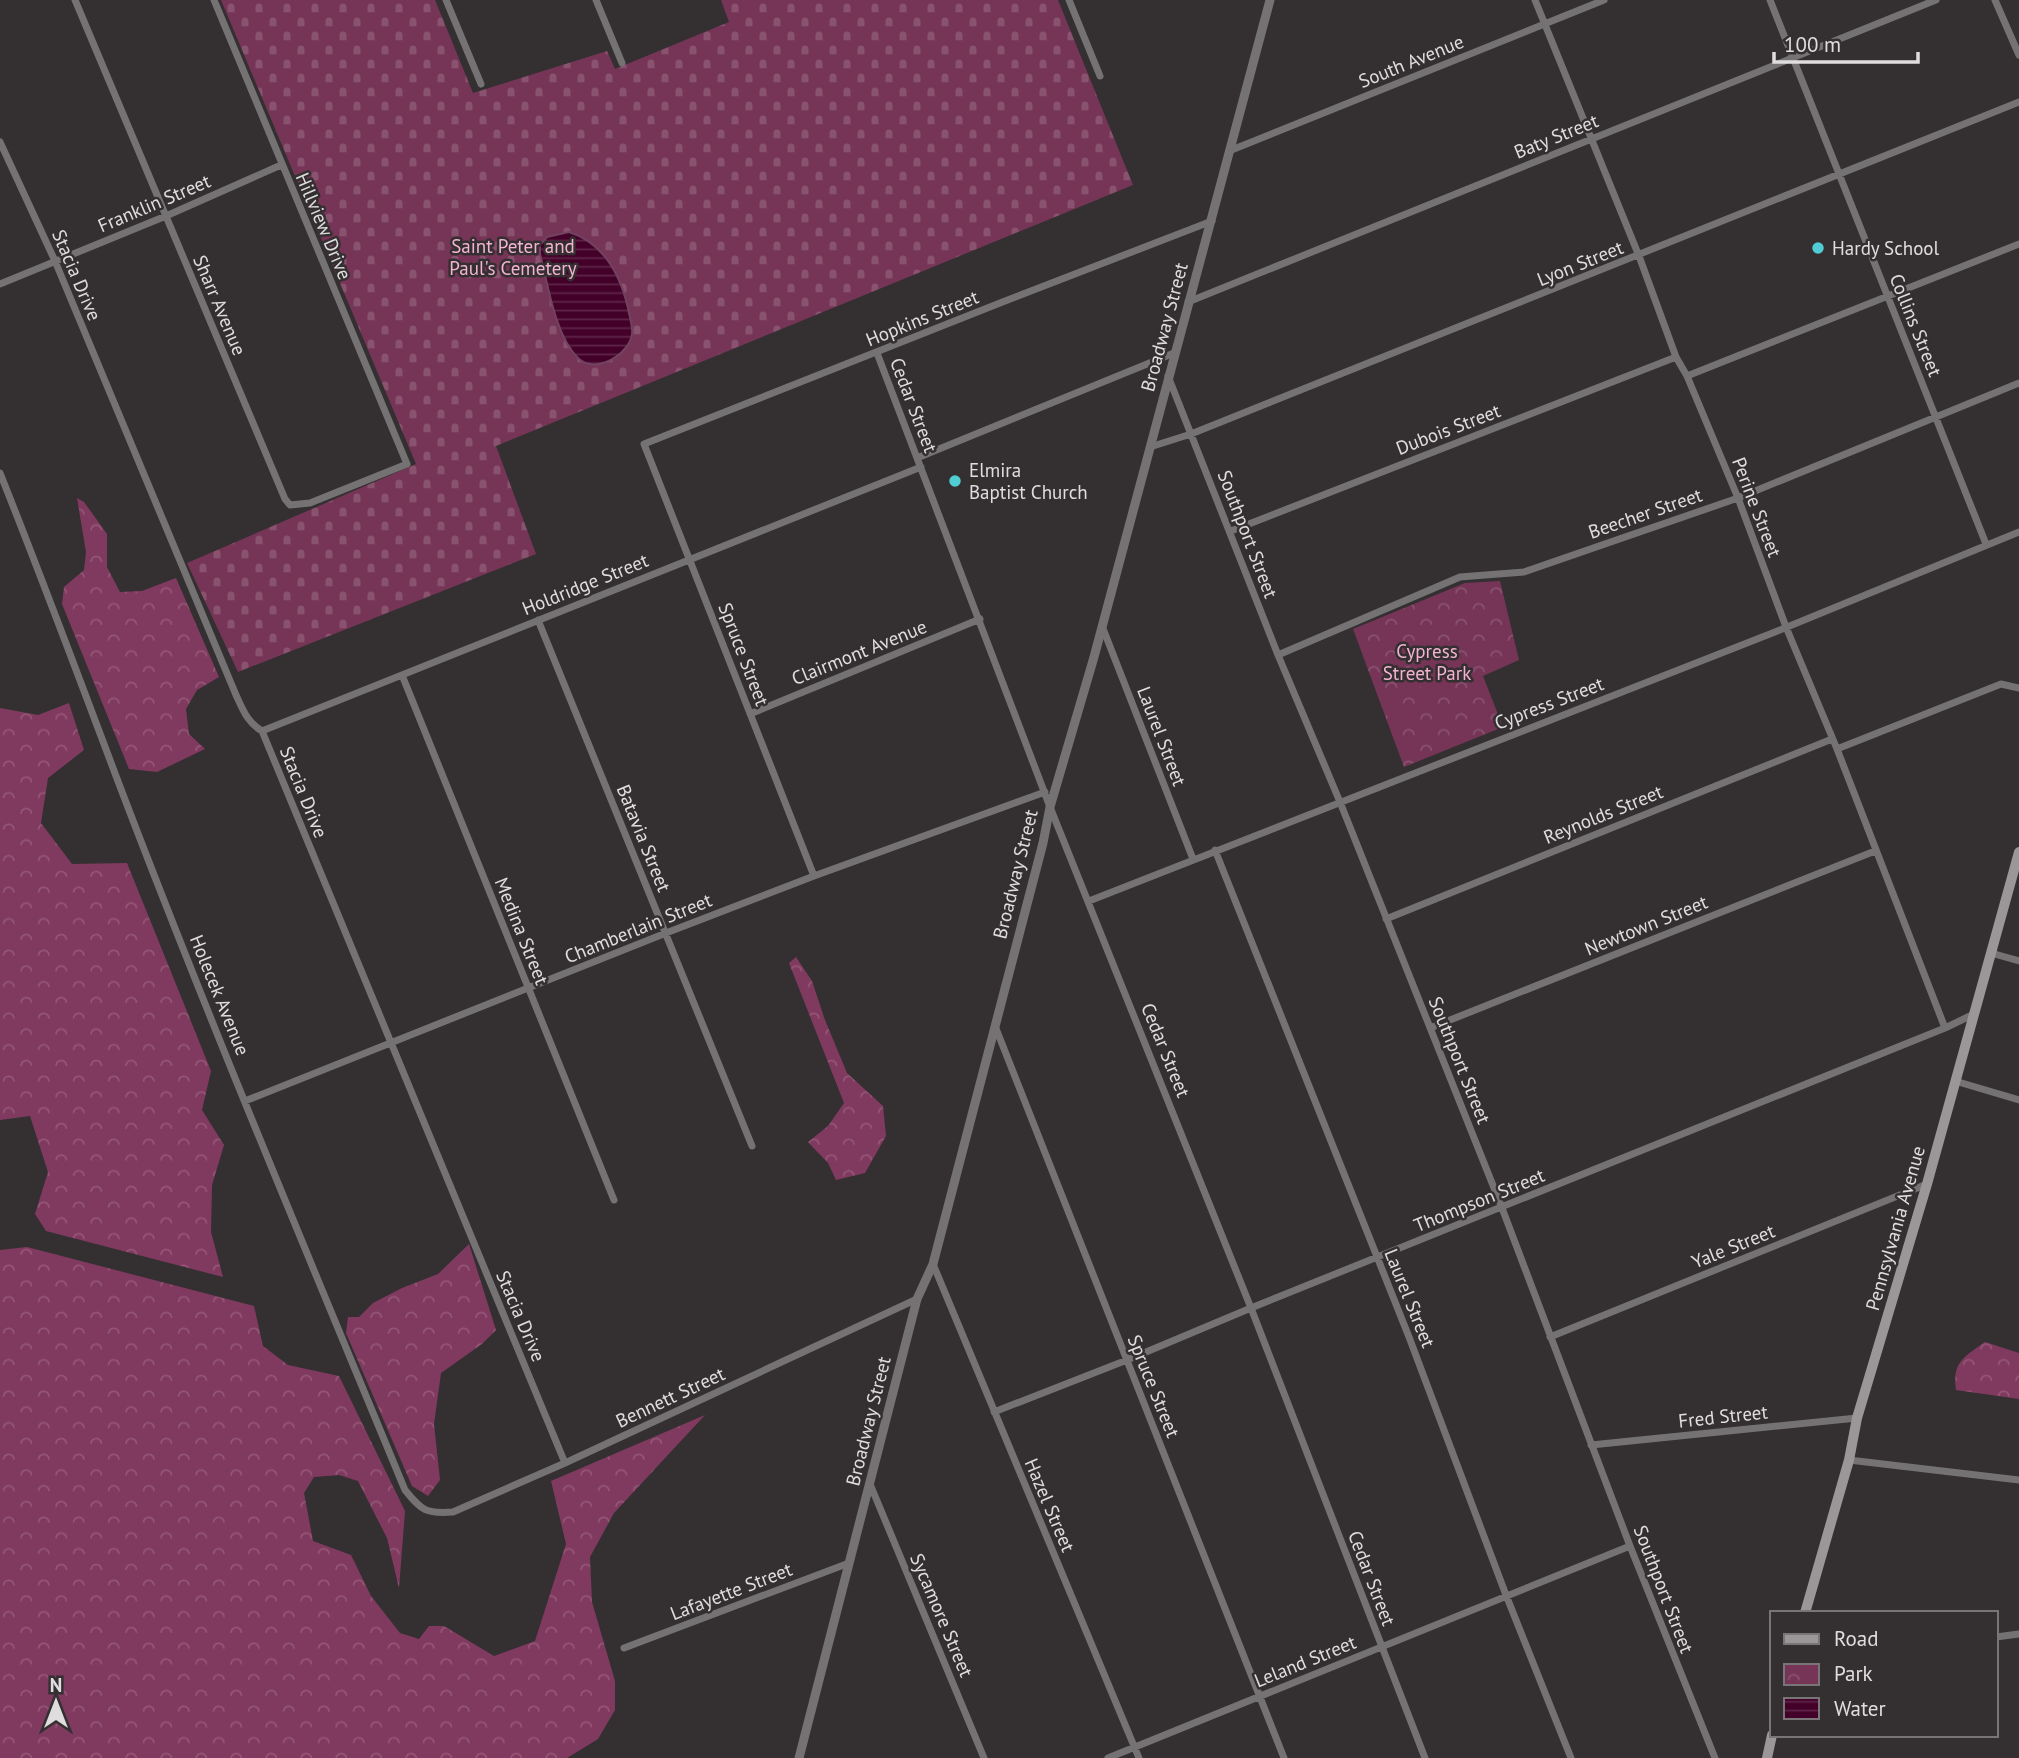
<svg xmlns="http://www.w3.org/2000/svg" width="2019" height="1758" viewBox="0 0 2019 1758" font-family="'PT Sans',sans-serif">
  <defs>
    <pattern id="forest-crowns" width="20" height="18" patternUnits="userSpaceOnUse" patternTransform="scale(1.75)"><rect width="20" height="18" fill="#813a5f"/><path d="M2 6a3 3 0 1 1 6 0M12 15a3 3 0 1 1 6 0" fill="none" stroke="#935676"/></pattern>
    <pattern id="cemetery-stones" width="16" height="16" patternUnits="userSpaceOnUse" patternTransform="scale(1.75)"><rect width="16" height="16" fill="#763557"/><path d="M2 7V4a2 2 0 0 1 4 0v3zM10 15v-3a2 2 0 0 1 4 0v3z" fill="#89526f"/></pattern>
    <pattern id="park-crowns" width="20" height="18" patternUnits="userSpaceOnUse" patternTransform="scale(1.75)"><rect width="20" height="18" fill="#763557"/><path d="M2 6a3 3 0 1 1 6 0M12 15a3 3 0 1 1 6 0" fill="none" stroke="#89526f"/></pattern>
    <pattern id="water-rules" width="6" height="5" patternUnits="userSpaceOnUse" patternTransform="scale(1.75)"><rect width="6" height="5" fill="#430029"/><path d="M0 2.5h6" fill="none" stroke="#5e2548"/></pattern>
  </defs>
  <rect width="100%" height="100%" fill="#342f31"/>
  <!-- forest -->
  <path fill="url(#forest-crowns)" d="M77,498L84,502L107,534V567L120,592L142,591L176,578L219,677L197,690L186,709L189,734L205,749L157,772L129,769L62,604L64,587L84,570L86,552Z
    M69,703L84,750L48,778L41,823L72,864L127,863L211,1071L202,1110L224,1145L212,1185L211,1232L223,1277L46,1231L35,1214L48,1172L30,1116L0,1120V708L38,715Z
    M796,957L812,981L825,1020L847,1073L883,1106L886,1136L865,1173L836,1180L828,1163L808,1142L828,1126L844,1103L789,963Z
    M469,1244L496,1330L482,1344L441,1373L434,1424L440,1480L428,1496L412,1486L346,1333L348,1317H359L373,1303L402,1288L438,1274Z
    M27,1247L254,1306L263,1346L288,1365L339,1376L405,1511L399,1588L387,1538L358,1481L339,1475L314,1477L304,1493L313,1541L351,1555L371,1596L400,1633L419,1639L429,1626H444L494,1656L535,1641L566,1544L551,1481L705,1415L614,1513L590,1557L592,1602L615,1681V1710L598,1739L567,1758H0V1250Z
    M1985,1342L2019,1353V1399L1956,1390C1952,1362 1964,1357 1985,1342Z"/>
  <!-- cemetery -->
  <path fill="url(#cemetery-stones)" d="M221,0H435L473,93L607,51L615,69L729,22L721,0H1058L1133,185L496,446L536,554L238,672L187,563L416,464Z"/>
  <!-- park -->
  <path fill="url(#park-crowns)" d="M1500,581L1519,660L1483,676L1503,727L1404,767L1353,629L1465,583Z"/>
  <!-- garden -->
  <path fill="#763557" d="M1427,655L1450,661L1458,683L1425,695L1409,663Z
    M1395,686L1409,719L1392,725L1377,694Z"/>
  <!-- water -->
  <path fill="url(#water-rules)" stroke="#724260" stroke-width="2" d="M569,232C604,243 620,274 628,308C629,315 633,326 632,334C629,355 595,375 578,358C555,336 548,284 540,254V245L547,237Z"/>
  <g fill="none" stroke-linecap="round" stroke-linejoin="round">
    <!-- minor -->
    <path stroke="#757273" stroke-width="7" d="M75,0L285,499L290,505L310,503L407,464L214,0
      M446,0L481,84
      M596,0L622,63
      M1069,0L1100,76
      M1535,0L1639,256L1676,357L1687,376L1738,498L1786,627L1837,749L1945,1028
      M1770,0L1986,544
      M1995,0L2019,55
      M0,142L55,261L236,695C243,710 247,722 262,731L565,1463
      M1229,151L1604,0
      M0,284L166,216L281,165
      M1188,302L1936,0
      M877,353L1050,807L1251,1308L1425,1758
      M1168,376L1278,655L1340,802L1502,1208L1630,1546L1715,1758
      M1687,376L2019,244
      M1150,447L1191,434L2019,102
      M917,458L1174,353
      M0,473C40,573 78,675 116,776C207,1016 307,1253 405,1490C422,1511 426,1514 453,1512L565,1463L917,1299
      M1231,531L1676,357
      M538,620L752,1146
      M1102,626L1193,859
      M1278,655L1460,577L1524,572L1738,498L2019,383
      M402,675L614,1200
      M750,714L980,619
      M262,731L921,467
      M1837,749L2001,684L2019,688
      M1215,850L1409,1337L1506,1595L1571,1758
      M814,876L644,444L1000,303L1212,221
      M1089,901L1775,632L2019,532
      M1386,919L1832,739
      M1991,953L2019,961
      M995,1026L1284,1758
      M1430,1028L1875,851
      M1955,1081L2019,1100
      M245,1101L666,933L814,876L1045,792
      M933,1264L1139,1758
      M1550,1337L1927,1184
      M994,1412L1127,1360L1251,1308L1945,1028L1974,1014
      M1591,1445L1857,1418
      M1849,1460L2019,1480
      M870,1484L984,1758
      M1996,1637L2019,1634
      M624,1648L849,1563
      M1108,1758L1630,1546"/>
    <!-- tertiary -->
    <path stroke="#757273" stroke-width="9" d="M799,1758L917,1299L933,1264L1043,843L1050,807L1094,657L1270,0"/>
    <!-- secondary -->
    <path stroke="#9b9799" stroke-width="10" d="M1805,1613L1849,1460L1857,1418L1927,1184L2019,852
      M1767,1758L1772,1735"/>
  </g>
  <!-- markers -->
  <g fill="#51ccd2" stroke="#342f31" stroke-width="2.5">
    <circle cx="1818" cy="248" r="7"/>
    <circle cx="955" cy="481" r="7"/>
  </g>
  <g text-anchor="middle" stroke-width="5" stroke-linejoin="round" paint-order="stroke">
    <!-- street labels -->
    <g font-size="19" fill="#e0dddf" stroke="#342f31">
      <text transform="translate(1411 61) rotate(-22)" y="7">South Avenue</text>
      <text transform="translate(1556 136) rotate(-22)" y="7">Baty Street</text>
      <text transform="translate(154 203) rotate(-23)" y="7">Franklin Street</text>
      <text transform="translate(324 226) rotate(67)" y="7">Hillview Drive</text>
      <text transform="translate(1580 263) rotate(-22)" y="7">Lyon Street</text>
      <text transform="translate(77 275) rotate(67)" y="7">Stacia Drive</text>
      <text transform="translate(220 305) rotate(67)" y="7">Sharr Avenue</text>
      <text transform="translate(922 318) rotate(-22)" y="7">Hopkins Street</text>
      <text transform="translate(1916 325) rotate(68)" y="7">Collins Street</text>
      <text transform="translate(1164 327) rotate(-75)" y="7">Broadway Street</text>
      <text transform="translate(914 405) rotate(69)" y="7">Cedar Street</text>
      <text transform="translate(1448 429) rotate(-21)" y="7">Dubois Street</text>
      <text transform="translate(1757 507) rotate(69)" y="7">Perine Street</text>
      <text transform="translate(1645 513) rotate(-19)" y="7">Beecher Street</text>
      <text transform="translate(1248 534) rotate(69)" y="7">Southport Street</text>
      <text transform="translate(585 584) rotate(-22)" y="7">Holdridge Street</text>
      <text transform="translate(859 652) rotate(-22)" y="7">Clairmont Avenue</text>
      <text transform="translate(744 654) rotate(69)" y="7">Spruce Street</text>
      <text transform="translate(1549 703) rotate(-21)" y="7">Cypress Street</text>
      <text transform="translate(1162 736) rotate(69)" y="7">Laurel Street</text>
      <text transform="translate(304 792) rotate(68)" y="7">Stacia Drive</text>
      <text transform="translate(1603 814) rotate(-22)" y="7">Reynolds Street</text>
      <text transform="translate(644 838) rotate(68)" y="7">Batavia Street</text>
      <text transform="translate(1015 874) rotate(-76)" y="7">Broadway Street</text>
      <text transform="translate(1646 925) rotate(-22)" y="7">Newtown Street</text>
      <text transform="translate(638 928) rotate(-22)" y="7">Chamberlain Street</text>
      <text transform="translate(522 931) rotate(68)" y="7">Medina Street</text>
      <text transform="translate(220 995) rotate(68)" y="7">Holecek Avenue</text>
      <text transform="translate(1166 1050) rotate(68)" y="7">Cedar Street</text>
      <text transform="translate(1460 1060) rotate(68)" y="7">Southport Street</text>
      <text transform="translate(1479 1200) rotate(-22)" y="7">Thompson Street</text>
      <text transform="translate(1895 1228) rotate(-74)" y="7">Pennsylvania Avenue</text>
      <text transform="translate(1733 1246) rotate(-22)" y="7">Yale Street</text>
      <text transform="translate(1410 1298) rotate(68)" y="7">Laurel Street</text>
      <text transform="translate(521 1316) rotate(67)" y="7">Stacia Drive</text>
      <text transform="translate(1154 1386) rotate(68)" y="7">Spruce Street</text>
      <text transform="translate(670 1397) rotate(-25)" y="7">Bennett Street</text>
      <text transform="translate(1723 1416) rotate(-6)" y="7">Fred Street</text>
      <text transform="translate(868 1421) rotate(-76)" y="7">Broadway Street</text>
      <text transform="translate(1050 1505) rotate(67)" y="7">Hazel Street</text>
      <text transform="translate(1372 1578) rotate(69)" y="7">Cedar Street</text>
      <text transform="translate(1664 1589) rotate(69)" y="7">Southport Street</text>
      <text transform="translate(731 1591) rotate(-21)" y="7">Lafayette Street</text>
      <text transform="translate(942 1615) rotate(67)" y="7">Sycamore Street</text>
      <text transform="translate(1305 1661) rotate(-22)" y="7">Leland Street</text>
    </g>
    <!-- park labels -->
    <g font-size="19" fill="#f4b4d1" stroke="#342f31">
      <text x="513" y="253">Saint Peter and<tspan x="513" dy="22">Paul's Cemetery</tspan></text>
      <text x="1427" y="658">Cypress<tspan x="1427" dy="22">Street Park</tspan></text>
    </g>
    <!-- poi labels -->
    <g font-size="19" fill="#e0dddf" stroke="#342f31" text-anchor="start">
      <text x="1832" y="255">Hardy School</text>
      <text x="969" y="477">Elmira<tspan x="969" dy="22">Baptist Church</tspan></text>
    </g>
  </g>
  <!-- legend -->
  <rect x="1770" y="1611" width="228" height="126" fill="#342f31" stroke="#797577" stroke-width="2"/>
  <rect x="1784" y="1634" width="35" height="10" fill="#9b9799" stroke="#797577" stroke-width="2"/>
  <text x="1834" y="1646" font-size="21" fill="#e0dddf">Road</text>
  <rect x="1784" y="1664" width="35" height="21" fill="url(#park-crowns)" stroke="#797577" stroke-width="2"/>
  <text x="1834" y="1681" font-size="21" fill="#e0dddf">Park</text>
  <rect x="1784" y="1698" width="35" height="21" fill="url(#water-rules)" stroke="#797577" stroke-width="2"/>
  <text x="1834" y="1716" font-size="21" fill="#e0dddf">Water</text>
  <!-- north arrow -->
  <g transform="translate(56 1702)" stroke="#342f31" stroke-width="5" paint-order="stroke">
  <path d="M0-5L12 26L0 18L-12 26Z" fill="#e0dddf"/>
  <text y="-10" font-size="19" font-weight="bold" text-anchor="middle" fill="#e0dddf">N</text>
  </g>
  <!-- scale -->
  <path d="M1774 52v10h144v-10" fill="none" stroke="#e0dddf" stroke-width="3.5"/>
  <text x="1784" y="52" font-size="21" fill="#e0dddf" stroke="#342f31" stroke-width="5" paint-order="stroke">100 m</text>
</svg>
